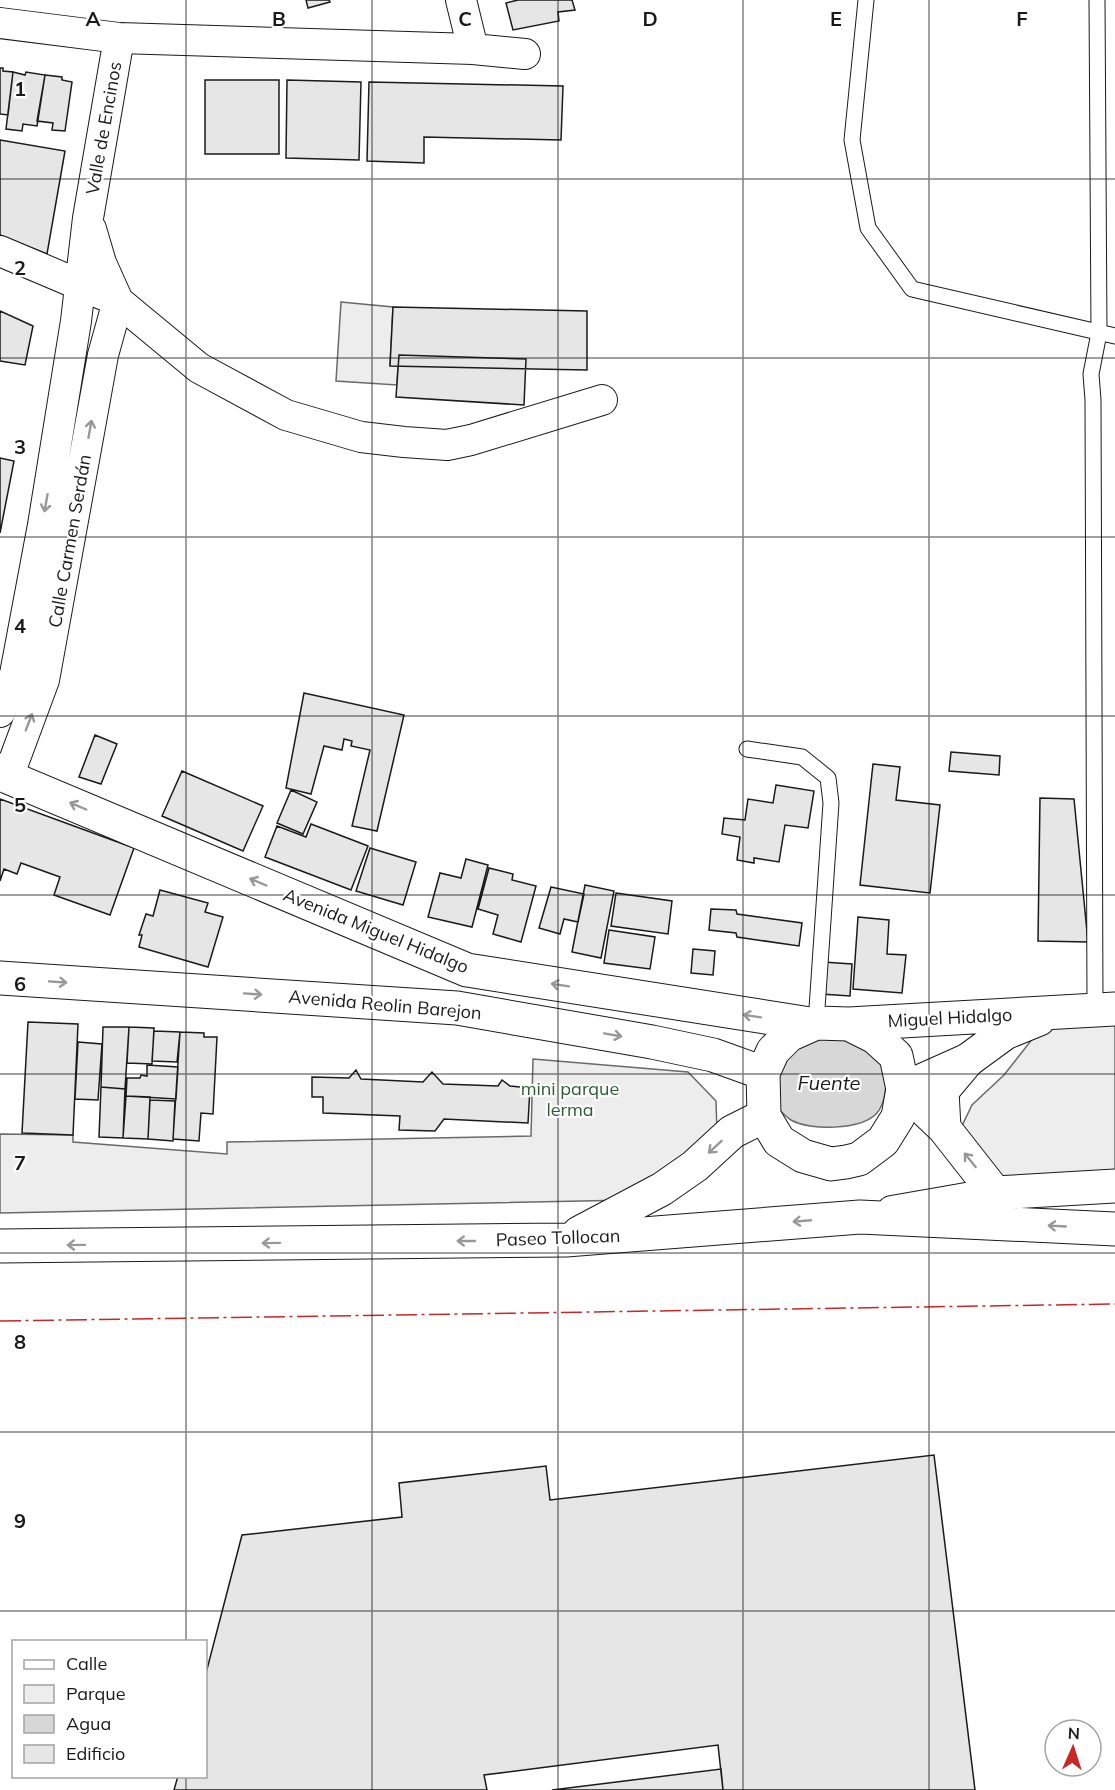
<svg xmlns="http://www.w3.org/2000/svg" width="1115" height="1790" viewBox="0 0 1115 1790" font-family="Mulish,sans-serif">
  <rect width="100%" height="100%" fill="#fff"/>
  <!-- green -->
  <path fill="#ededed" stroke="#6a6a6a" stroke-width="1.5" d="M341,302L393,307L390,365H398L397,385L336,381Z
    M1115,1012V1177L999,1176L960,1130L972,1105L1004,1075L1052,1014Z
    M533,1059L688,1072L716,1101L717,1133L631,1200L0,1213V1134L73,1135V1142L227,1154V1142L531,1136Z"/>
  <!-- water -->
  <path fill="#d7d7d7" stroke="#6a6a6a" stroke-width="1.5" d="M836,1038C850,1042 876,1051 883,1065C888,1073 886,1084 885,1093C884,1099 881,1109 876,1114C860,1130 810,1131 791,1120C786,1117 782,1112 777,1108L780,1057L806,1040Z"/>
  <!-- building -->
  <path fill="#e6e6e6" stroke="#1a1a1a" stroke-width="1.5" d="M306,0H329L330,2L308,8Z
    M518,0H572L575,10L558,12L559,21L513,30L506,3Z
    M0,68H3V71L13,72L8,115L0,114Z
    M13,72L25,75L26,72L45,75L37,126L23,124L22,131L6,129Z
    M45,75L62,77V80L72,82L65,131L52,130L53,123L37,121Z
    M205,80H279V154H205Z
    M287,80L361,82L359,160L286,158Z
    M369,82L563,86L561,140L424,137V163L367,161Z
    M0,140L65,151L47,254L0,235Z
    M393,307L587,311V370L390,366Z
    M0,311L33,326L25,365L0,361Z
    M399,355L526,359L524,405L396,397Z
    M0,458L14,461L0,533Z
    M304,693L404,715L377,831L352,826L370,750L351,746L352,741L344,739L342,750L324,746L311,794L286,788Z
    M95,735L117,744L101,784L79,777Z
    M951,752L1000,756L999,775L949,771Z
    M873,764L900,767L896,800L940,805L930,893L860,885Z
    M182,771L263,806L243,851L162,816Z
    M776,785L814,791L808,828L785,825L779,862L754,858V863L737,860L740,837L722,834L724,818L745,820L748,799L773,803Z
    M291,790L317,802L303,834L277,823Z
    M1040,798L1074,799L1088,942L1038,941Z
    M0,799L134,848L110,915L54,895L60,877L21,863L17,874L4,869L0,881Z
    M311,824L368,846L351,890L265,857L277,826L306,837Z
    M370,848L416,862L403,905L356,891Z
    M466,859L488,865L472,927L428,917L440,873L461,878Z
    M489,868L513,874L512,880L536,886L521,942L493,934L498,915L478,909Z
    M585,885L614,891L601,958L572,952Z
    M551,887L584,894L578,922L564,919L560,934L539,928Z
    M160,890L208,903L205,912L223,917L208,967L139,947L142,935H139L146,914L153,916Z
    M616,893L672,901L668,934L611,926Z
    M711,909L736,910L737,914L802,923L799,946L737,937L736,933L709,930Z
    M858,917L889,920L887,954L906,955L902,993L853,989Z
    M609,930L655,937L650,969L604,963Z
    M693,949L715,951L713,975L691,973Z
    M823,962L852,964L850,996L821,994Z
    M28,1022L78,1024L73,1135L22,1133Z
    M103,1027H129L125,1089L101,1087Z
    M129,1027L154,1028L152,1064L127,1063Z
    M154,1031L180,1032L177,1062L152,1061Z
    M180,1032L204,1033V1037H217L213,1114L201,1113L199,1141L173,1139Z
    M78,1042L102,1044L98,1100L75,1099Z
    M147,1065L178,1067L176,1099L126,1096L127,1078H140L141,1075L147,1076Z
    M356,1070L361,1079L423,1082L432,1072L443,1084L498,1086L502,1080L510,1086L530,1088L528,1123L444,1119L435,1131L399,1130L400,1116L323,1113V1097H312V1077L349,1078Z
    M101,1087L125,1089L123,1138L99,1137Z
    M126,1096L150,1097L148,1139L123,1138Z
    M150,1100L175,1101L173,1141L148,1139Z
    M934,1455L975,1790H723L718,1745L484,1775L487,1790H174L178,1776H206V1673L242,1535L402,1517L399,1483L546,1466L550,1500Z
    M721,1769L723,1790H552Z"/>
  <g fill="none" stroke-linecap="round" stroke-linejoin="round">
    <!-- service casing -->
    <g stroke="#1a1a1a" stroke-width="17">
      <path id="service" d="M866,0L852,140L868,228L912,289L1115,336
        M747,749L802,757L828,778L831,803L816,1023
        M1095,1009L1093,400L1091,374L1099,333L1097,0"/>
    </g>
    <!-- minor casing -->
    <g stroke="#1a1a1a" stroke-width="32">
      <path id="minor" d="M461,0L473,49
        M0,23L119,38L473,49L525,54
        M0,251L118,301L199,368L286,415L361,437L404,442L447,445L471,440L602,400
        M0,712L15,674L43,525L76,321L88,218L119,38
        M8,777L44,680L103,355L118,301L101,263L91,229
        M892,1211L995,1193"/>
    </g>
    <!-- secondary casing -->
    <g stroke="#1a1a1a" stroke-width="35">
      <path id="secondary" d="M0,770L8,777L467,970L810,1024
        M0,978L457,1008L652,1042L713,1055L763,1073
        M816,1023L849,1024L875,1037L896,1056L903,1089L898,1117L883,1141L859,1159L846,1162L831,1164L803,1156L779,1141L764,1116L763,1073L773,1051L789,1035Z
        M849,1024L1115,1009
        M903,1089L968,1060L1005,1033L1039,1019"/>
    </g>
    <!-- trunk casing -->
    <g stroke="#1a1a1a" stroke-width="35">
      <path id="trunk" d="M903,1089L944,1128L995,1193L1115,1186
        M944,1128L942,1091L968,1060
        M579,1233L662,1189L695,1166L732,1132L764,1116
        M0,1246L566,1240L860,1217L1115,1229"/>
    </g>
    <!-- service -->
    <use href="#service" stroke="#fff" stroke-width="15"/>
    <!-- minor -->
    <use href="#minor" stroke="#fff" stroke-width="30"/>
    <!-- secondary -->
    <use href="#secondary" stroke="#fff" stroke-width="33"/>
    <!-- trunk -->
    <use href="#trunk" stroke="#fff" stroke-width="33"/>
    <!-- power -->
    <path stroke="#c62828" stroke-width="1.5" stroke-dasharray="21 4.5 3 4.5" stroke-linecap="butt" d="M0,1321L1115,1304"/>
  </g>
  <!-- one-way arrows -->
  <defs><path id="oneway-shaft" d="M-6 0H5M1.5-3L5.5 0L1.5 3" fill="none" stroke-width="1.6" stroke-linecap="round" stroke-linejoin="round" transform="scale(1.5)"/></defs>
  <g stroke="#989898">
    <use href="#oneway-shaft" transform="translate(90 429) rotate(-80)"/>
    <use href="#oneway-shaft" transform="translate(46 503) rotate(100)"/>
    <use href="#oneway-shaft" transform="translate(29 722) rotate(-69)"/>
    <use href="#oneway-shaft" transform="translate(78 806) rotate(-157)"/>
    <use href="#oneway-shaft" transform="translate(258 882) rotate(-157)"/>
    <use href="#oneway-shaft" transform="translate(58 982) rotate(4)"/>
    <use href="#oneway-shaft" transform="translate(560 985) rotate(-171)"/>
    <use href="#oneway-shaft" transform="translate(253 994) rotate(4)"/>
    <use href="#oneway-shaft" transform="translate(752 1016) rotate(-171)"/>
    <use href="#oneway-shaft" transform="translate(613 1035) rotate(10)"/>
    <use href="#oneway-shaft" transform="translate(715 1147) rotate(137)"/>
    <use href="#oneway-shaft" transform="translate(970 1160) rotate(-129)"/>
    <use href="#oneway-shaft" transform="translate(802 1221) rotate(175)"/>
    <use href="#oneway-shaft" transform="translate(1057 1226) rotate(-177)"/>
    <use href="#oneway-shaft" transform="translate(466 1241) rotate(180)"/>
    <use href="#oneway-shaft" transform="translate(271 1243) rotate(179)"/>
    <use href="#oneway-shaft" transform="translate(76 1245) rotate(179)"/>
  </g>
  <!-- grid -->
  <path fill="none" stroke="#1a1a1a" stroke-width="1.5" stroke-opacity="0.55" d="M186,0V1642M372,0V1790M558,0V1790M743,0V1790M929,0V1790M0,179H1115M0,358H1115M0,537H1115M0,716H1115M0,895H1115M0,1074H1115M0,1253H1115M0,1432H1115M0,1611H1115M186,1776V1790"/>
  <g text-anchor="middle" stroke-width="4.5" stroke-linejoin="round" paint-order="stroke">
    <!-- street labels -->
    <g font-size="18" fill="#1a1a1a" stroke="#fff">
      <text transform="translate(104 128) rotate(-80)" y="6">Valle de Encinos</text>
      <text transform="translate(70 541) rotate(-80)" y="6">Calle Carmen Serdán</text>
      <text transform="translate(376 931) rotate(22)" y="6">Avenida Miguel Hidalgo</text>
      <text transform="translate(385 1005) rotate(5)" y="6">Avenida Reolin Barejon</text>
      <text transform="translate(950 1018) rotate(-3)" y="6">Miguel Hidalgo</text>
      <text transform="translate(558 1238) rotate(-2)" y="6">Paseo Tollocan</text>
    </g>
    <!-- park labels -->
    <g font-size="18" fill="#2b5a34" stroke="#fff">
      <text x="570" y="1095">mini parque<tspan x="570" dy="21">lerma</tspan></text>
    </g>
    <!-- water labels -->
    <g font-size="20" font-style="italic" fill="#1a1a1a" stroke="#fff">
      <text x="829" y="1090">Fuente</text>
    </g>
  </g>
  <g font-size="20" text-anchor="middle" font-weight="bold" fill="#1a1a1a" stroke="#fff" stroke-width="4.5" stroke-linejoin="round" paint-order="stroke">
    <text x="93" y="26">A</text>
    <text x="279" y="26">B</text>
    <text x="465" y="26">C</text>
    <text x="650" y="26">D</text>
    <text x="836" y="26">E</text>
    <text x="1022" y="26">F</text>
    <text x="20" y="96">1</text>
    <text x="20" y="275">2</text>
    <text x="20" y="454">3</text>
    <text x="20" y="633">4</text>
    <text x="20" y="812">5</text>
    <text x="20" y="991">6</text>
    <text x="20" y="1170">7</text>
    <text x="20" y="1349">8</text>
    <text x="20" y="1528">9</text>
  </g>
  <!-- legend -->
  <rect x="12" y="1640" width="195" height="138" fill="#ffffff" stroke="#a3a3a3" stroke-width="1.5"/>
  <rect x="24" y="1660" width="30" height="9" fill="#ffffff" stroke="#a3a3a3" stroke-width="1.5"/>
  <text x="66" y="1670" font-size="18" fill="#1a1a1a">Calle</text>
  <rect x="24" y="1685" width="30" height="18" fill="#ededed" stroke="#a3a3a3" stroke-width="1.5"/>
  <text x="66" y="1700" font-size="18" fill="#1a1a1a">Parque</text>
  <rect x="24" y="1715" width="30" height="18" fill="#d7d7d7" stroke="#a3a3a3" stroke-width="1.5"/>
  <text x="66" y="1730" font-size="18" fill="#1a1a1a">Agua</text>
  <rect x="24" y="1745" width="30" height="18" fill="#e6e6e6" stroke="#a3a3a3" stroke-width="1.5"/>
  <text x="66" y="1760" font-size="18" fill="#1a1a1a">Edificio</text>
  <!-- north arrow -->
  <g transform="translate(1073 1748) rotate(3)"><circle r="28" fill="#ffffff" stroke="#a3a3a3" stroke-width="1.5"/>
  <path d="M0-4.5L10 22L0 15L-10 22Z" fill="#c62828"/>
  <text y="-9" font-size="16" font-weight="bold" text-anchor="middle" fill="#1a1a1a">N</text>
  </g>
</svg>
